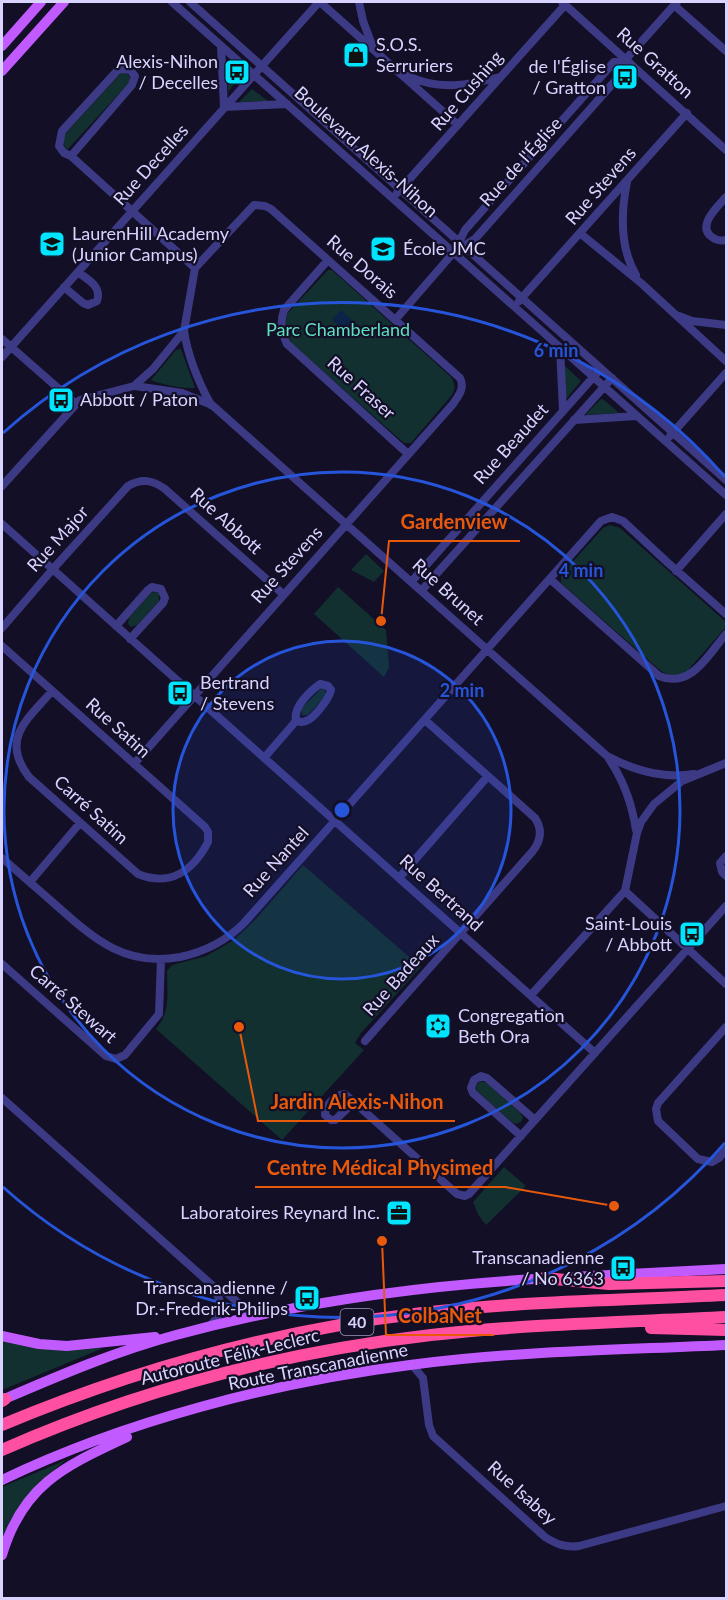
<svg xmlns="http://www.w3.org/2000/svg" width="728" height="1600" viewBox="0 0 728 1600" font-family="Lato,sans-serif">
  <rect width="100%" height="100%" fill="#130f26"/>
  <!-- green -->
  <path fill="#12302f" d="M226,64L240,76L228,92V90Z
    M121,73L127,74L130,77L129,83L67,150L63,143L66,133Z
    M252,89L268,101L239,102Z
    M328,270H332L451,377C455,384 456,388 452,395L411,443H404L292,344C287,334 284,325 287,314Z
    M181,349L195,388C189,390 155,383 151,380L176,350Z
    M564,365L581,381L567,398L566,397Z
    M601,399L604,400L619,413L585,415Z
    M610,525L620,528L726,622V627L688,670C679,676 671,677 661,671L561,583V575L603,528Z
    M366,554L384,571L374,582L351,570Z
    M338,587L386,630L389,667L384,677L314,614Z
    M155,592L159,593V601L137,625L131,627L128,624L129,618L151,593Z
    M322,688L325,690L326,695L308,715H302L301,709Z
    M303,865L421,967L361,1033L355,1043L364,1050L282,1140L156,1029C171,1010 167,994 167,971L172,965L206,956L234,940L256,919Z
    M480,1081L487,1083L520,1113L523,1117L521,1122L515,1124L512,1122L477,1091L476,1086Z
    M504,1167L526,1186L486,1225L479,1216L473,1202Z
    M2,1340L100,1347L101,1349L2,1390Z
    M66,1460L44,1478L11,1519L2,1541V1487Z"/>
  <!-- water -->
  <path fill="#0c2248" d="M341,310L361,328L352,338L332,320Z"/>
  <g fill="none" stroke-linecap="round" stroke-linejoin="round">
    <!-- minor -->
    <path stroke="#3d3a85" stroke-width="8" d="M172,2L726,495
      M190,2L726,480
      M320,2L458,125
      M359,2L363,21L372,45
      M562,2L726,150
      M674,5L726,51
      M221,46L224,107
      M408,76C439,91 469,85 500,77
      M224,107L287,104
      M71,156L132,85L135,76L130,70L121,69L117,71L62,131L59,146L64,153L71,156L195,268
      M627,182C621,212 620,248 636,275
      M397,193L565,5
      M726,197C718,206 696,226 712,237C717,241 721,241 726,240
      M581,234L641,283L726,361
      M462,247L475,239L623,72L626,59L677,2
      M328,260L284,310C280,322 281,331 287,344L408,454
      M64,287L83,303L88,305L97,301C102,286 88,280 78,272
      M519,301L687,113
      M679,316L692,321L726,325
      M396,319L454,252L465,230L614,62L626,59
      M184,331C188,357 198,381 211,405
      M2,339L75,403
      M560,347L563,411
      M2,357L319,2
      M135,386L182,393L212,405L607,756C635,771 663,779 694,774
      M574,420L637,416
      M670,436L726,373
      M2,486L80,400L134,386L153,369L184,331L195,268L254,205L265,206L271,209L460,378C465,388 459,395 453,404L134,764
      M2,524L595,1053
      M676,571L726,514
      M550,579L659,676C691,689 708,655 726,634
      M412,581L597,373
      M422,590L612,378
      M116,626L148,590L152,587L161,589L165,598L163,603L130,639
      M2,628L52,570L128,486C142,478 153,480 165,489L283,594
      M2,646L205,827L208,832V842C193,871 170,887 138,874L29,777C0,739 27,720 52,691
      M264,758L296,721C293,707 309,692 320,684L328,686L331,690C330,697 314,719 306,721C302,723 300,722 296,721
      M609,759C624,781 632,804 636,830
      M726,856L720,863L722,872L726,876
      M2,858C20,874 39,890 57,906C95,940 126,967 180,957C204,952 227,940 244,923L601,521L612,517L623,521L667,562L726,614
      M399,878L488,776
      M30,882L80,823
      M625,891L726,984
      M2,964L106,1056L116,1059L125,1055L159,1014L161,959
      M531,995L625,891L637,833L641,822L654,804L682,781L726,763
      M726,1027L658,1103L656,1109L658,1121L698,1159L712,1162L719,1158L726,1150
      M365,1041L532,852C541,841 543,830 535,818L425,720
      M2,1098L213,1286L227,1293L253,1316
      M354,1102L335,1120H331L325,1115C325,1106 334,1095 344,1094L346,1095L457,1194L465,1196L469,1194L726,906
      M521,1136L473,1093L471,1088L474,1080L481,1076L487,1078L535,1120
      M210,1326C225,1310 223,1305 213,1286
      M412,1365L423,1378L429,1425L433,1436L545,1537C556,1544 566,1548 579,1546L726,1506"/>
    <!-- major -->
    <path stroke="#c25bff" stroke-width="10" d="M2,46L41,2
      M2,71L64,2
      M571,1277L726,1269
      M2,1336L39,1344L67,1346L155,1337
      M2,1400C58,1376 116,1351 176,1335C300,1301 425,1285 552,1278
      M2,1480C125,1421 274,1382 410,1365C515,1351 621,1350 726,1345
      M2,1555C23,1484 65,1466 127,1437"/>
    <!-- highway -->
    <path stroke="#ff4fa3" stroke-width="12" d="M544,1278L609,1284L726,1281
      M651,1328L726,1330
      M2,1401L5,1399
      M2,1425C136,1369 277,1330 422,1313C523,1301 625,1300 726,1295
      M2,1450C138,1390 283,1352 431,1335C529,1324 628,1322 726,1317"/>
  </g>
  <!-- distance rings -->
  <circle cx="342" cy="810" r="169" fill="#2655da" fill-opacity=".12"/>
  <g fill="none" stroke="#2655da" stroke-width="3">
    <circle cx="342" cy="810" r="169"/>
    <circle cx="342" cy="810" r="338"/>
    <path d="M725 1143A507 507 0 0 1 3 1187M3 433A507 507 0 0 1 725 477"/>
  </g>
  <!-- icons -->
  <defs>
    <g id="shop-square" transform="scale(1.35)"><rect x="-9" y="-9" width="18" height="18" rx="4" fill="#00e5ff" stroke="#130f26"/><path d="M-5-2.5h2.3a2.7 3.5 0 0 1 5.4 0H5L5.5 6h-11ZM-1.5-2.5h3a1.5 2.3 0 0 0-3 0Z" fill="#111"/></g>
    <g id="bus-square" transform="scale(1.35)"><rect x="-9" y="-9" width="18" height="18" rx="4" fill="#00e5ff" stroke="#130f26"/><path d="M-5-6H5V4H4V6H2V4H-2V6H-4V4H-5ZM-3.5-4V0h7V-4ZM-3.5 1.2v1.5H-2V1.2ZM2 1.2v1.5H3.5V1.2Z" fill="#111"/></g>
    <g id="school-square" transform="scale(1.35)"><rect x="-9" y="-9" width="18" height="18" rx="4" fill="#00e5ff" stroke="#130f26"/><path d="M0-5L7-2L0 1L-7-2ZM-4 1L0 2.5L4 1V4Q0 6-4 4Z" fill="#111"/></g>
    <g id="synagogue-square" transform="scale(1.35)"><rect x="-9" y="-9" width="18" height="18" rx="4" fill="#00e5ff" stroke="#130f26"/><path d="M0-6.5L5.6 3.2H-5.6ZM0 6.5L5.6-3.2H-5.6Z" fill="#111"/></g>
    <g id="office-square" transform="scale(1.35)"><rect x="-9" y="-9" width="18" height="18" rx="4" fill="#00e5ff" stroke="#130f26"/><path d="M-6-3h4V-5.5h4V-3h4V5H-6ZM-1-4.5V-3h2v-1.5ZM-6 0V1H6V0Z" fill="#111"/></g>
  </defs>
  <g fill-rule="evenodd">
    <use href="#shop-square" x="356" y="55"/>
    <use href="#bus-square" x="237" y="72"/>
    <use href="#bus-square" x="625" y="77"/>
    <use href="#school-square" x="52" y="244"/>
    <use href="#school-square" x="383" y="249"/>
    <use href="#bus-square" x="61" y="400"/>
    <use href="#bus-square" x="180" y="693"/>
    <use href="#bus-square" x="692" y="934"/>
    <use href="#synagogue-square" x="438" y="1026"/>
    <use href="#office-square" x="399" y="1213"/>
    <use href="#bus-square" x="623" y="1268"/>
    <use href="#bus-square" x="307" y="1298"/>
  </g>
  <g text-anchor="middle" stroke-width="4.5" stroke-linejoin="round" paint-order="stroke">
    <!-- shield labels -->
    <rect fill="#130f26" stroke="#9e99be" stroke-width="1.5" x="340.5" y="1309" width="33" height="26" rx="4.5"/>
    <g font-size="16" font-weight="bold" fill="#d9d4ff">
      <text x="357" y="1328">40</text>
    </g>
    <!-- poi labels -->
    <g font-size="18" fill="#d9d4ff" stroke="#130f26" text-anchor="start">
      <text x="376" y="51">S.O.S.<tspan x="376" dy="21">Serruriers</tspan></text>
      <text x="218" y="68" text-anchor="end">Alexis-Nihon<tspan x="218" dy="21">/ Decelles</tspan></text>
      <text x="606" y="73" text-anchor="end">de l'Église<tspan x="606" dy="21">/ Gratton</tspan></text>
      <text x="72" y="240">LaurenHill Academy<tspan x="72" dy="21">(Junior Campus)</tspan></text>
      <text x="403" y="255">École JMC</text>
      <text x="80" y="406">Abbott / Paton</text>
      <text x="200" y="689">Bertrand<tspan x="200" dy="21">/ Stevens</tspan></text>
      <text x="672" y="930" text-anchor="end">Saint-Louis<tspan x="672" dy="21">/ Abbott</tspan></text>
      <text x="458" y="1022">Congregation<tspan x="458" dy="21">Beth Ora</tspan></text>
      <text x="380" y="1219" text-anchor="end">Laboratoires Reynard Inc.</text>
      <text x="604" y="1264" text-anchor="end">Transcanadienne<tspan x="604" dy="21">/ No 6363</tspan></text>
      <text x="288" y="1294" text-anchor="end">Transcanadienne /<tspan x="288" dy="21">Dr.-Frederik-Philips</tspan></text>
    </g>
    <!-- street labels -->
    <g font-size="18" fill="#d9d4ff" stroke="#130f26">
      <text transform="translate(655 63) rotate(42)" y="6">Rue Gratton</text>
      <text transform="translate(467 91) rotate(-49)" y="6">Rue Cushing</text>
      <text transform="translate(366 152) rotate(42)" y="6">Boulevard Alexis-Nihon</text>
      <text transform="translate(521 162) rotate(-48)" y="6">Rue de l'Église</text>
      <text transform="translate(151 165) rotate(-48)" y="6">Rue Decelles</text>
      <text transform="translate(601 186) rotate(-49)" y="6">Rue Stevens</text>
      <text transform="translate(362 267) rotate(41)" y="6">Rue Dorais</text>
      <text transform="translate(361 388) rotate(42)" y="6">Rue Fraser</text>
      <text transform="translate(511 444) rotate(-48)" y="6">Rue Beaudet</text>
      <text transform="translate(226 521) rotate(42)" y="6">Rue Abbott</text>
      <text transform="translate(58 539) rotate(-48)" y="6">Rue Major</text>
      <text transform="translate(287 565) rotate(-48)" y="6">Rue Stevens</text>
      <text transform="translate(448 592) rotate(42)" y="6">Rue Brunet</text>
      <text transform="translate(118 728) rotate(42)" y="6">Rue Satim</text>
      <text transform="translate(91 810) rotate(42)" y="6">Carré Satim</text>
      <text transform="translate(276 862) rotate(-48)" y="6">Rue Nantel</text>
      <text transform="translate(441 893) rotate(42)" y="6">Rue Bertrand</text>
      <text transform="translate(401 975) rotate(-48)" y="6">Rue Badeaux</text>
      <text transform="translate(73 1004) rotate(41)" y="6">Carré Stewart</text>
      <text transform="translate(230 1357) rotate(-14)" y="6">Autoroute Félix-Leclerc</text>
      <text transform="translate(318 1367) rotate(-11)" y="6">Route Transcanadienne</text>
      <text transform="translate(522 1493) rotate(42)" y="6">Rue Isabey</text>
    </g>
    <!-- park labels -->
    <g font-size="18" fill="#5fe0c0" stroke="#130f26">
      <text x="338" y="336">Parc Chamberland</text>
    </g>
  </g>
  <circle cx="342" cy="810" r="9" fill="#2655da" stroke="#130f26" stroke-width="3"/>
  <g font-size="18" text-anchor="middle" font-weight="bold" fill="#2655da" stroke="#130f26" stroke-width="4.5" stroke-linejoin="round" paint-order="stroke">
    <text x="556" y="357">6 min</text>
    <text x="581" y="577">4 min</text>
    <text x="462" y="697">2 min</text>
  </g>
  <!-- callouts -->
  <path fill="none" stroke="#e8590c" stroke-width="2" d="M381 621L389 541H520M239 1027L258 1121H455M614 1206L505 1187H255M382 1241L386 1335H494"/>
  <g fill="#e8590c" stroke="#130f26" stroke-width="2">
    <circle cx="381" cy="621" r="6"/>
    <circle cx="239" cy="1027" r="6"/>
    <circle cx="614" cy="1206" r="6"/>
    <circle cx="382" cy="1241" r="6"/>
  </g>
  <g font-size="20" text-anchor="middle" font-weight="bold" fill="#e8590c" stroke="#130f26" stroke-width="4.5" stroke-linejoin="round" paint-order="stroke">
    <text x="454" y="529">Gardenview</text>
    <text x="357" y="1109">Jardin Alexis-Nihon</text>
    <text x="380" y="1175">Centre Médical Physimed</text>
    <text x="440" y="1323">ColbaNet</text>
  </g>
  <!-- border -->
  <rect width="728" height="1600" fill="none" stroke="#d9d4ff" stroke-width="6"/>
</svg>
